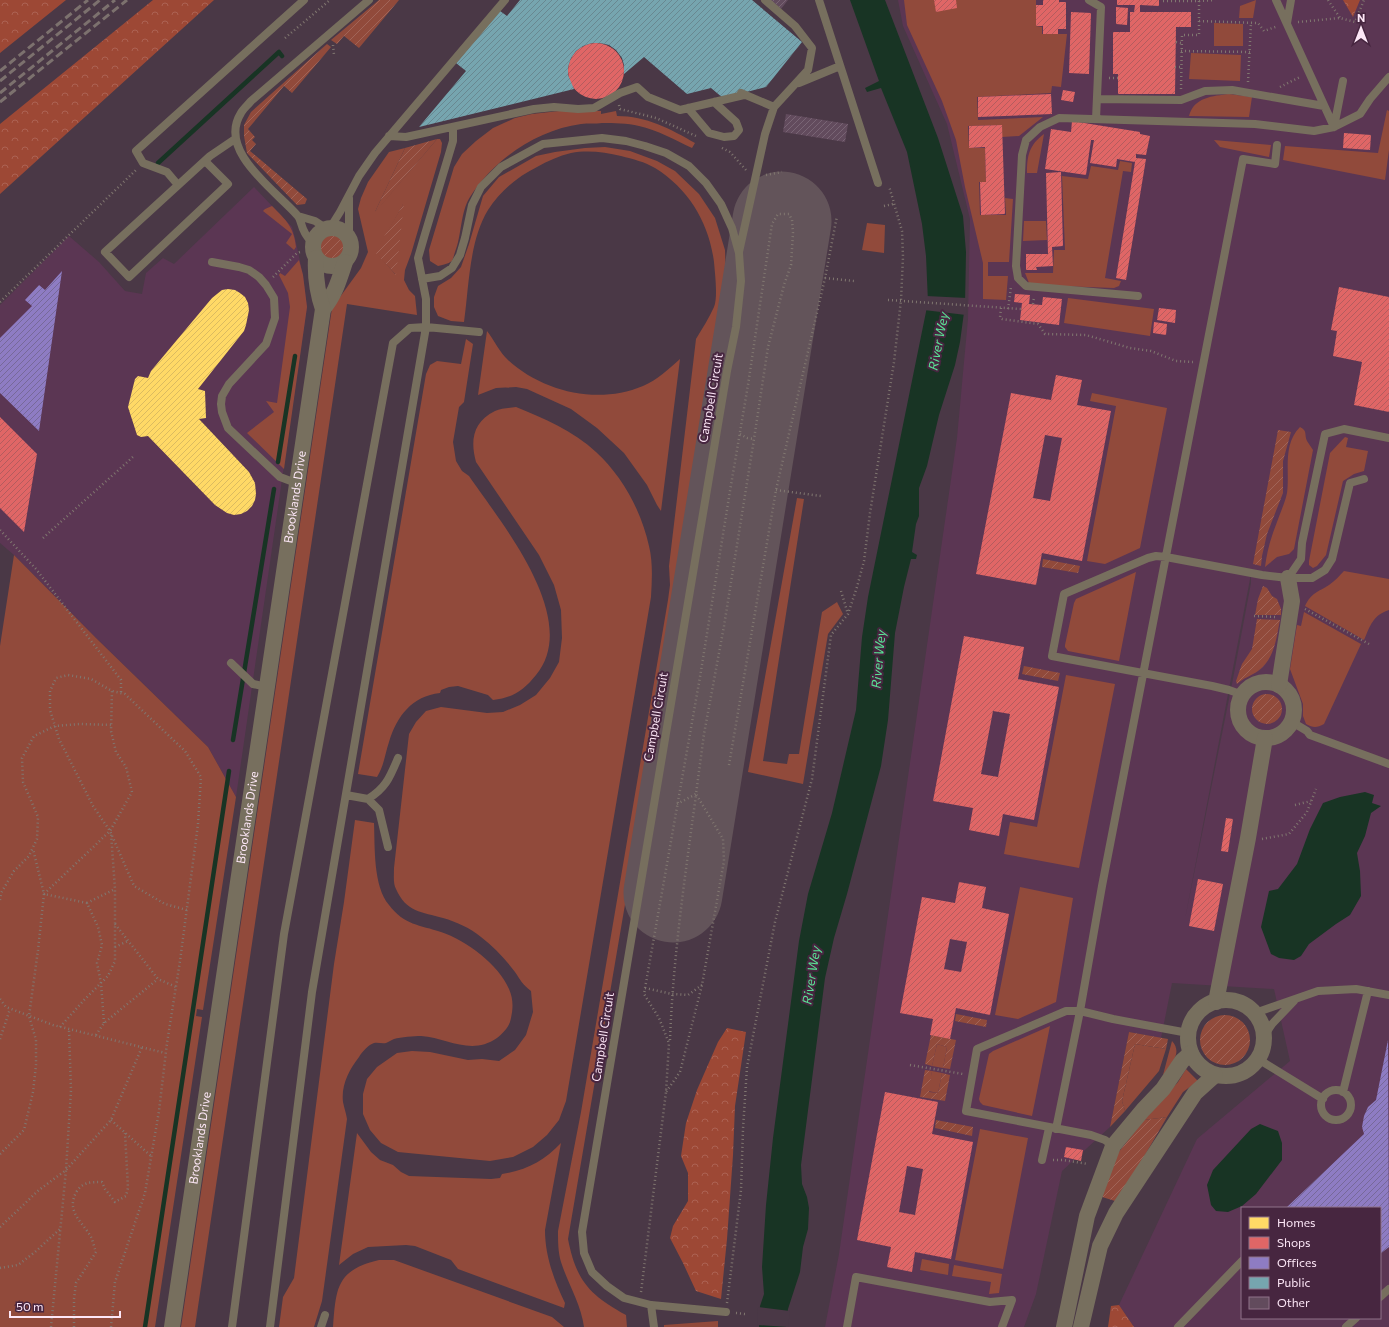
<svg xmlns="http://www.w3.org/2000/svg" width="1389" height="1327" viewBox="0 0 1389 1327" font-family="Commissioner,sans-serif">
  <defs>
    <pattern id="forest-crowns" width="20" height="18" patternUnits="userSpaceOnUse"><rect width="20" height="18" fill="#9d4835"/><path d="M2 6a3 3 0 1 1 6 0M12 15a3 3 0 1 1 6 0" fill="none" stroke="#ac6253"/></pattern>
    <pattern id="garden-furrows" width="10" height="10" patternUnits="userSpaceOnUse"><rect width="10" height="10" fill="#914a3b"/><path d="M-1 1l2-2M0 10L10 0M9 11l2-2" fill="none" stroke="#a16458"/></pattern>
    <pattern id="homes-hatch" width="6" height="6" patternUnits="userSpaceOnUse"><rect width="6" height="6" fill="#ffd966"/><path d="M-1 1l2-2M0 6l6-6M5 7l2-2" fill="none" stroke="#dbbb60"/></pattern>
    <pattern id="shops-hatch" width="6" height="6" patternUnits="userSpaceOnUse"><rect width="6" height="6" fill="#e06666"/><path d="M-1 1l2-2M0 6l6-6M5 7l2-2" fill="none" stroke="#b45c5e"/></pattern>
    <pattern id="offices-hatch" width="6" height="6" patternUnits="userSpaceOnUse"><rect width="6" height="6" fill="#8e7cc3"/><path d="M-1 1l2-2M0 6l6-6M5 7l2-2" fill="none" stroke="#776999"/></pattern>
    <pattern id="public-hatch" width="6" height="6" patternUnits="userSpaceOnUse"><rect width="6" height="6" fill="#76a5af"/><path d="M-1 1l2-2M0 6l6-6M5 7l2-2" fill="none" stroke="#698891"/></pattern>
    <pattern id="building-hatch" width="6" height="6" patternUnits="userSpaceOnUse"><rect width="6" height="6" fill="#624b5d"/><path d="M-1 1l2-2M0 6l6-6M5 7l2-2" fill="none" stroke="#796575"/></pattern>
  </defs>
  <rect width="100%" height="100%" fill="#4a3846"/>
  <!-- built -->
  <path fill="#5b3653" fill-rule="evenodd" d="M898,0H1389V1327H1134L1119,1305L1197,1139L1290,1061L1274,989L1172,983L1161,1038L1129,1032L1110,1127L1062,1171L1036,1294L1024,1327H825L839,1254L957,438L968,319L970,219L947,124L903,26ZM1251,574V583L1232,684L1185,919ZM1242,1208H1380V1318H1242Z
    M254,187L292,227L295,238L303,275L307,307L236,797L208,747L96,638L14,555L0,543V305L69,236L99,262L125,291L142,294L146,273L163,258L174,264Z"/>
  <!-- green -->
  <path fill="#914a3b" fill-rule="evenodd" d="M904,0H1036V26L1042,27V34H1067L1061,87L1052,86L1051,93L977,97L978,120L1043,117L1019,136L1002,137V125L968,126L969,148H985L986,182H979L980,215H1006L1005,198L1013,199L1009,262H988V276H1008L1006,300L983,299V263L965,187L956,140L942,101L907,25Z
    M1256,0L1253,18H1239L1240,6Z
    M1214,23L1243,24V46H1214Z
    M1191,53L1241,55L1240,81L1189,79Z
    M1229,94L1252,97L1249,117L1189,116C1194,97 1213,96 1229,94Z
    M1387,110L1389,111V150L1385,180L1283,160L1285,146L1378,153Z
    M559,111H601V114L616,111L617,116C646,116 671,129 695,143L692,148C675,140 657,130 639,126C627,123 614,123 602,123C596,124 588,123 581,124C537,130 494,159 470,197C460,213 462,235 455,252C454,255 453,259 452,261C448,264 442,265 438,266L430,261L429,250L454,167L462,154L476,141L493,128L515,118L532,114Z
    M1044,134L1037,173H1027C1027,156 1029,145 1044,134Z
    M437,139H440L442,143L441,152L411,254L405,270L404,280L409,290L415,296L417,315L347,304L195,1327H181L332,308L361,268L368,252L358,209L361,198L368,182L389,152L405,148L375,212ZM403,205V204L395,274L376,252Z
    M1214,140L1271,145L1269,157L1220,147Z
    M605,147L630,151L657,161L675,171L699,194L715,218L725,250L727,306L568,1239C576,1280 589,1295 626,1315L627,1327H584C581,1304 568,1284 561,1262C558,1252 558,1241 558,1231L581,1112L668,600L670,585L669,566L696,339C702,329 709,318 714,307C718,297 715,274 714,262C709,223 689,189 655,168C645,162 633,159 621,156C605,152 587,150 571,153C559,156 547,161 537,167C517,177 500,191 488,210C469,241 469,287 464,322L451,321L438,316L434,307V297L438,286L451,278L461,267L469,244L483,196L499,177L536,156L555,152L585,148Z
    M1120,161L1132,163L1131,172L1123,171L1105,278L1121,281L1119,286L1114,288L1033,285L1029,283L1025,273H1053L1054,250H1065L1062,176L1088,179L1091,166L1118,170Z
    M272,206C286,220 294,227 296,247L294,250L286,243L292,234L263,211L265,209Z
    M1024,221H1046L1047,240L1023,241Z
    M867,223L885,225L884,253L862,250Z
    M299,260L303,275L307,307L284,469L247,433L274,412L266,401L277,403L290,307L288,293L279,275L280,273L285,276Z
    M1068,298L1154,309L1150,336L1064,323Z
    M487,331C494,340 500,353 508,360C543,392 598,405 643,386C657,380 669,369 680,359L661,511L657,505L647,485L624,453L597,428L571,409L527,389L516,387L496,388L478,395Z
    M466,339L473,344L464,402L459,407L453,442L456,461L462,471L469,476C501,523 582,619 536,675C524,690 513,698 493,700L488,695L458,686L449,687L441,690L440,693C412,696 397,716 389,742C385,754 384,766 377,777L358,774L426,374L430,365L437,361L461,364Z
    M1092,393L1167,408L1140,548L1105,564L1087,561L1116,406L1090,401Z
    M516,407C543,418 574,431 596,452C622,476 641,510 649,546C653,562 652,580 651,597L566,1101L559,1120L547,1135L533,1147L513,1157L490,1161L398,1152L381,1143L370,1130L363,1114V1094L367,1079L377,1067L397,1053L412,1051L430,1052L468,1060L482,1059L499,1061L515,1050L526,1035L533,1012L531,991C522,984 521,981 515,972C506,960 494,947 481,937C470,928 457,922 443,918C422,912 406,912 396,889C393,884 394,875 394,868L409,734L416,722L426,711L441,707L487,713L503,712L520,705L536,695L550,678L559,662L562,638L561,610L554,585L539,555L476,462C470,440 473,422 495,411C501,408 510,408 516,407Z
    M1300,427C1308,431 1304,435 1307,441C1309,444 1311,447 1313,450L1294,549L1289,554L1277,557L1265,567C1267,551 1271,537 1277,522C1280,513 1285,503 1287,493C1290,472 1282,445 1300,427Z
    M1345,437L1348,438L1346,447L1368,451L1364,471L1354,474L1343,481L1326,555L1317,566L1313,568L1309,565V561L1330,453Z
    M797,498L804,499L763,761L787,764L789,754H799L822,612L837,602L843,614L828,634L803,784L748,772Z
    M14,555L96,638L208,747L236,797L203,1010L197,1009L196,1016L202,1017L155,1327H0V646Z
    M1344,571L1389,579V610C1373,615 1370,626 1364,640L1305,606C1311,593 1318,592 1329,585C1335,581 1339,576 1344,571Z
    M1136,572L1119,661L1068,651L1065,647V645L1074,603L1076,599Z
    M1304,612L1361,644L1324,724C1317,728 1313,728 1306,724L1303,716V704L1290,669L1297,625L1301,626Z
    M1066,675L1115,684L1079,868L1004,854L1010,822L1037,827Z
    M355,820L374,823C375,847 373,886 389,905C404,925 420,925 441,932C466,940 499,965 509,989C514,1000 513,1011 510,1022C508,1028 502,1034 497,1038C471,1056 448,1038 421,1036C414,1036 401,1037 394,1039C391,1040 389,1042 386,1043C382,1044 378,1042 374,1043C368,1045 362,1052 359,1057C349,1070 341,1085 343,1102C344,1107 346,1113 347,1119L322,1301L314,1327H279L283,1297L294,1278L334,964L344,902Z
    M1020,887L1073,898L1056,1002L1018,1019L995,1015Z
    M1050,1026L1032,1116L983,1105L980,1102L979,1099L989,1054L993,1051Z
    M1172,1041C1183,1053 1171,1064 1163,1075Z
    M937,1044L947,1047L943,1068L932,1066Z
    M1135,1044L1166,1049L1159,1071L1125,1111L1122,1101Z
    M1186,1069L1198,1081L1183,1092L1167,1117L1144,1120L1178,1082Z
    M932,1071L942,1073L938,1093L928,1091Z
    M980,1129L1028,1138L1003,1269L955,1260Z
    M357,1133L371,1152L380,1160L393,1165L401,1172L409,1176L491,1179L500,1178L502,1174C527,1170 544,1161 561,1143L545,1230C545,1256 554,1280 565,1303L564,1308L458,1269L451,1260L415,1246L406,1245L368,1247L353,1254L339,1265Z
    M922,1259L949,1264L948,1275L920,1270Z
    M379,1260H394L552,1317L564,1327H333C336,1289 336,1270 379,1260Z
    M954,1265L1002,1274L999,1293L989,1294L991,1282L952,1276Z
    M718,1321V1327H664V1325Z"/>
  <!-- forest -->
  <path fill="url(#forest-crowns)" d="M0,0H66L0,53Z
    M153,0H214L0,194V124Z
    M1343,0H1360L1353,17Z
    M727,1028L746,1032L735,1106L733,1155L727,1239L721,1299L696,1291L683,1263L670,1238L673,1226L688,1201V1173L681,1156L686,1123L697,1090L718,1042Z
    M1119,1305L1134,1327H1108L1111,1306Z"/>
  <!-- garden -->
  <path fill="url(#garden-furrows)" d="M379,0H399L359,48L344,36L337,44L331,40Z
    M327,44L331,47L292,93L284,86L248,129L255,137L252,140L256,144L250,151L307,199L305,204L297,205L247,153L244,136V125L251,112Z
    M437,139L374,214L405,148Z
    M404,203L396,275L375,252Z
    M318 247a14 14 0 1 1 28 0a14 14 0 1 1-28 0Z
    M1278,430L1291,432L1283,461V493L1267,534L1262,556L1261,566L1253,564Z
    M1043,559L1080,566L1078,573L1042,567Z
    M1263,586L1267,588L1272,596L1277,599L1281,609V615H1255L1258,599Z
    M1257,619L1280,620C1276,639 1275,658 1258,671C1251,676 1243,678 1237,684L1236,681L1242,664L1252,649Z
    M1024,666L1060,673L1058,681L1022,674Z
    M1252 709a15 15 0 1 1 30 0a15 15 0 1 1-30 0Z
    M956,1014L987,1020L986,1027L955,1021Z
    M1200 1040a25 25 0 1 1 50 0a25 25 0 1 1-50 0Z
    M1129,1032L1168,1039L1166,1049L1135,1044L1122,1101L1125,1111L1110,1127Z
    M931,1035L956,1040L950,1069L943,1068L947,1047L937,1044L932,1066L925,1064Z
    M925,1070L932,1071L929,1092L938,1093L942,1073L950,1075L945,1101L920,1097Z
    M1167,1117L1138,1167L1115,1201L1099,1196L1118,1153L1144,1120Z
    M936,1120L973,1127L972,1136L935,1128Z"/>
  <!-- water -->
  <path fill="#183424" d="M850,0H885L938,138L963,216L966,252L965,305L960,342L955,365L939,415L927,466L919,488V516L916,524L912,552L917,555L916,559H911L904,587L895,633L888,720L881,766L847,894L834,938L825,978L801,1165L802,1184L807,1197L809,1208L808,1229L803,1247L800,1272L788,1309L786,1327H759L760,1306L764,1294L762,1267L766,1205L773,1138L799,941L808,894L832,813L856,710L862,637L868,597L928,302L926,256L922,224L907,152L881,88L867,92L865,88L879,81Z
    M1365,792L1374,795L1372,803L1381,806L1371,813L1365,836L1357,853L1360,871L1361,896L1350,915L1336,924L1309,944L1301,956L1294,960L1279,958L1271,954L1261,927L1269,891L1278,889L1297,864L1310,829L1323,803L1340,797Z
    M1260,1124L1278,1131L1282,1143V1160L1256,1194L1242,1206L1228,1212L1216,1211L1211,1205L1207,1185L1213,1170L1251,1129Z"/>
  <!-- pier -->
  <path fill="#4a3846" d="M926,296L967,298L966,315L924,310Z
    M758,1307L790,1311L788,1327L757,1325Z"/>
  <!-- homes -->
  <path fill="url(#homes-hatch)" d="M228,289L235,290L240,293L245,297L248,303L249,310L246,325L244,331L198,389L205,391L206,418L199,419L249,472L255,483L256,494L255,500L252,506L247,511L241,514L234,515L227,513L215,505L148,436L141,437L137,435L128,407L135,379L138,376L148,378L151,371L212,298L222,290Z"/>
  <!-- shops -->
  <path fill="url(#shops-hatch)" fill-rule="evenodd" d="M934,0H956L957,8L936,12Z
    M1043,0H1059V2H1066V29H1058V34H1043V26H1036V5H1043Z
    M1117,0H1159V6L1140,5V12H1191V27H1176L1175,94H1118V74H1113V32H1130V12H1134L1135,5H1117Z
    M1116,7L1128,8L1127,25L1116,24Z
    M1071,12L1091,13L1089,74L1069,73Z
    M568 71a28 28 0 1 1 56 0a28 28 0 1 1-56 0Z
    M1063,90L1075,92L1073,102L1061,100Z
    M1051,94L1052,114L978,117V97Z
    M1072,121L1140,132V134L1150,136L1146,155L1136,154V158L1146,159L1126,280L1116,278L1135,162L1117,159L1116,167L1090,163L1094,140H1091L1086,175L1045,169L1051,129L1071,132Z
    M1002,125L1005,214L981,215L980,182H986L985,147L969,148V126Z
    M1344,133L1371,135L1370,150L1343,148Z
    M1061,172L1063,246L1052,247L1053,266L1036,267L1037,270H1026V254H1048L1046,173Z
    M1339,287L1389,297V412L1354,405L1362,362L1333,356L1337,331L1331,330Z
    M1015,294L1030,295L1029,304L1042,305L1043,297L1062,299L1059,325L1020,320L1022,303L1014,302Z
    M1159,308L1176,310L1175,323L1157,320Z
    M1154,322L1167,324L1166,335L1153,333Z
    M1056,375L1082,380L1077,405L1111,411L1082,561L1042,553L1036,585L976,574L1011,393L1051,400ZM1045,435L1062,438L1050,501L1033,498Z
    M0,417L37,454L24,532L0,508Z
    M964,636L1024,647L1018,679L1059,687L1034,820L1003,814L999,836L969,830L973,808L933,801ZM993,711L1010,714L998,777L981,774Z
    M1226,818L1233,819L1228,852L1221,851Z
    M1198,879L1223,884L1214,931L1189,926Z
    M959,882L986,887L982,908L1009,914L990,1015L956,1008L950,1039L930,1035L933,1019L900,1013L922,897L955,903ZM950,939L967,942L961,972L944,969Z
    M885,1092L938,1102L932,1134L973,1142L951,1259L915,1252L912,1272L887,1267L891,1247L857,1240ZM907,1166L923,1169L915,1215L899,1212Z
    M1066,1147L1083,1150L1081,1161L1064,1157Z"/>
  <!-- offices -->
  <path fill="url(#offices-hatch)" d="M62,271L39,431L0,393V338L32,306L25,300L39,285L45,290Z
    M1388,1040L1389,1247L1380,1254V1208H1286L1364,1134L1362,1127L1364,1116L1368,1107L1376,1100Z"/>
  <!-- public -->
  <path fill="url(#public-hatch)" d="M520,0H752L802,42L766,87L723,98L711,88L687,94L644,57L624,74V65L622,58L616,50L609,45L600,43H592L583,46L576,51L571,58L568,67V75L574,89L419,127L466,71L456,63L500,11L507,16Z"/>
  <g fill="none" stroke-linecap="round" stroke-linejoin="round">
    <!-- stream -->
    <path stroke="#183424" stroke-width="4.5" d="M158,163L279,52L282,56
      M278,462L295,356
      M233,740L274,489
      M145,1327L229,771"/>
    <!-- runway -->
    <path stroke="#63545a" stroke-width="99" d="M673,893L782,221"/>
  </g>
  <!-- building -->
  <path fill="url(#building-hatch)" d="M770,0H788L781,9Z
    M786,114L848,124L845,142L783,132Z"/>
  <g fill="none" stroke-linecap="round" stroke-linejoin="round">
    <!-- path -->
    <path stroke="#807770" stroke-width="2.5" stroke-dasharray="1 3" stroke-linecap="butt" d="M1328,0L1340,18
      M1163,1H1199V35H1182L1181,89
      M1199,1L1215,0
      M1199,21L1258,23L1264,31L1278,26
      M1298,22L1340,18L1355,22L1364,0
      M285,38L330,0
      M1176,42L1181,43
      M333,45L334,55
      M1181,51L1250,52
      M1175,67H1181
      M1109,78H1118
      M1248,82L1251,23
      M1280,87L1300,77
      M619,105L620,109L656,118L696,136
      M722,148L730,152L746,170
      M766,175L782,172
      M884,206L893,204
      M273,277L297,253L300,252
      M825,278L854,281
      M888,300L1021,309
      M0,302L136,170
      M1033,304L1034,297
      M1001,308L1000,318L1002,319L1038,324L1045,334L1086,335L1130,348L1151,351L1176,361L1193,362
      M1008,309L1011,287
      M740,434L747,438L754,439
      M776,490L821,496
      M0,530L36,569L121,680V693
      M43,538L134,456
      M841,591L848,614
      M1305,609L1369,644
      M1254,616L1276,617
      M729,765L776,490L825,278L837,216
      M677,804L696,794
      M1295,805L1311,801
      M1262,839L1289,834L1307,812L1316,789
      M0,900L1,893L14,871L29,856L37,839L38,817L23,782L22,758L34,736L55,726L80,724L111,725
      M87,903L44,894L110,831L132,792L126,767L116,752L111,731L112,691
      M115,924L158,979L176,987
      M115,947L128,941
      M645,988L672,994L688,995L702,985
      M0,999L6,1007L53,1025L165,1053
      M104,1023L101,983L97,963L102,945L98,927L87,903L115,889
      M60,1027L84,1000L108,976L115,961V889L111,833
      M96,1035L104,1023L158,979
      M0,1039L10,1009
      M670,1040C673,958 685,876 696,795
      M910,1065L963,1074
      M111,1120L151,1156
      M0,1154L24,1130L33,1092L36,1065V1040L29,1016L38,950L44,894L33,849
      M1053,1160H1063L1088,1164
      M0,1227L39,1190L66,1170L111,1120L142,1047
      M0,1268L18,1265L35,1252L60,1229
      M641,1292L666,1092L669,1043L659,1018L644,994L700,677L730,491L748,385L772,224L778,214H789L792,220L793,233L791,265L784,285L768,347L754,439L724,626L704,734L696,794L723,839L724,861L702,985L680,1072L666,1092
      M727,1303L741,1190L743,1129L747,1067L775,922L812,779L831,635L848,614L857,587L864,561L870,513L894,362L901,300L903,257L902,231L889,186
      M736,1313L745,1314
      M51,1327L66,1170L71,1090L69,1029
      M74,1327V1299L76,1283L96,1252C94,1247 93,1241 91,1237C82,1221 65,1211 77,1191C83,1182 91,1182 102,1182L105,1189L115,1202L126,1196L128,1188L125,1133
      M111,1327L115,1282L145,1193L159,1111L167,1043L180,961L198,824L201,777L185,751L125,694L112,691L91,679L68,675L56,678L50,691V710L59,739L93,806L110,831L134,886L165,904L187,910"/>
    <!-- service -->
    <path stroke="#776f5e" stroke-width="8" d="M819,0L878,183
      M1089,0L1101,7L1096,119
      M1276,0L1334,127
      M1287,23L1291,0
      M799,83L840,66
      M741,93L774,107L808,70L812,48L795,26L765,0
      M1097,99L1181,100L1205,91L1232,90L1324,106
      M688,108L709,133L724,137L734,136L739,130L736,122L714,102
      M1334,127L1343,81
      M389,136L406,137L534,109L554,107L578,109L594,108L620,93L637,87L648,97L680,110L744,95
      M205,161L228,184L129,277L105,252L210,156L235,139
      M178,185L167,172L143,163L136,151L304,0
      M298,216L315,221L327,229
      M330,228L340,212L359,176L375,153L505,0
      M349,237V198
      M313,244C310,240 306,236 304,231C301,226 301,219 297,215C275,190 217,151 241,113C243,109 248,105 251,101L369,0
      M739,252L765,134L774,107
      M212,262L239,267L249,270L259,277L266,285L274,298L275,318L266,344L229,384L222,396L221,404L222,412L228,428L280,477L296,483
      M422,279L440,276L452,268L460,255L465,238L472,205L481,187L501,167L543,144L602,138L626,141L645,146L666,153L689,166L706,183L721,204L732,228L739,253L741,281L736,327L727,371L582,1232L584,1253L592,1272L607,1286L624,1298L651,1305L726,1312
      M1138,296L1026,286L1018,278L1016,266L1022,155L1026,140L1040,127L1059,118L1255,124L1314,131L1334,127L1360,114L1370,99L1389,77
      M1288,578L1301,559L1302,543L1325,434L1344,429L1389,438
      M231,663L253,684L267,687
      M1243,695L1229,690L1212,686L1052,656L1064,594L1148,558L1156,556L1166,557L1262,575L1288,578H1312L1325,570L1332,559L1350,483L1364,479
      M1292,722L1307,731L1310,735L1389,764
      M346,795L368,799C386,788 390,777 398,758
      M368,799L379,810L388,847
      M1255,1013L1318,991L1356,989L1389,995
      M1264,1036L1272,1024L1294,1001
      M1258,1059L1323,1099
      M1321 1105a15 15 0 1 1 30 0a15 15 0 1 1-30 0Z
      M1343,1092L1368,991
      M1056,1129L1080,1011L1102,886L1243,159L1275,164L1277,145
      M1113,1146L1105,1140L1091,1135L966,1111L977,1049L1066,1011H1080L1113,1019L1188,1033
      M1042,1160L1049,1128
      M1380,1297L1389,1289
      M651,1305L654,1327
      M232,1327L284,934L393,343L410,328L426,327L479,332
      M270,1327L312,992L426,327V299L418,258L425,234L453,141V127
      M321,1327L325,1315
      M847,1327L856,1277L990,1302L1012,1300L1002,1327
      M1178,1327L1242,1261
      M1346,1327L1356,1318"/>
    <!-- minor -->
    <g stroke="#776f5e" stroke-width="16">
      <circle cx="332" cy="247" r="19"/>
      <path d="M323,309C335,295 339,280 345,262"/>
      <circle cx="1266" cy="710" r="28"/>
      <path d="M1279,685L1292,601L1288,578"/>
      <circle cx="1226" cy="1038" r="38"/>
      <path d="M1216,1002L1248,838L1265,738"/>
      <path id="s1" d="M172,1327L323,309C317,292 315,276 316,258"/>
      <path d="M1064,1327L1087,1216L1113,1146L1143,1110L1163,1089L1182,1061L1191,1053"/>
      <path d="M1081,1327L1100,1246L1116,1213L1195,1093L1215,1075"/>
    </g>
    <!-- rail -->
    <path stroke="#7c716e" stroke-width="3" stroke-dasharray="8 4" stroke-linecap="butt" d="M0,71L88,0
      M0,81L100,0
      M0,93L115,0
      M0,102L127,0"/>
  </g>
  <g text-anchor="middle" stroke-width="4" stroke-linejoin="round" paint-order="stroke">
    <!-- street labels -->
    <g font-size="12" fill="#fde7f7" stroke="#472640">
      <text transform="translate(711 398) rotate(-80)" y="4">Campbell Circuit</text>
      <text dy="4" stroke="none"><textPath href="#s1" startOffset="839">Brooklands Drive</textPath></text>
      <text transform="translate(656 717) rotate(-80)" y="4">Campbell Circuit</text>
      <text dy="4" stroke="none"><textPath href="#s1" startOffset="515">Brooklands Drive</textPath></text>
      <text transform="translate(603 1037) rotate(-81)" y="4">Campbell Circuit</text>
      <text dy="4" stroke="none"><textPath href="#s1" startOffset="191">Brooklands Drive</textPath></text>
    </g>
    <!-- water labels -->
    <g font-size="13" font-style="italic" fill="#5ae295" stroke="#472640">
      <text transform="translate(938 341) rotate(-79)" y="5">River Wey</text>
      <text transform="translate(878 659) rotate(-85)" y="5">River Wey</text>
      <text transform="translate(811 975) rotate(-81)" y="5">River Wey</text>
    </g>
  </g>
  <!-- legend -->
  <rect x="1241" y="1207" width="140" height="112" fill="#472640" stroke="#907389"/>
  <rect x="1249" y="1217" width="20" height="12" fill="#ffd966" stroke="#907389"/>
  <text x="1277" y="1227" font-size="12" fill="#fde7f7">Homes</text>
  <rect x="1249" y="1237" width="20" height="12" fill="#e06666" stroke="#907389"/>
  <text x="1277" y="1247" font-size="12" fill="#fde7f7">Shops</text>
  <rect x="1249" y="1257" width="20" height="12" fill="#8e7cc3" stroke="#907389"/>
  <text x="1277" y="1267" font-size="12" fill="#fde7f7">Offices</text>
  <rect x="1249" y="1277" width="20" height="12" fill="#76a5af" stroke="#907389"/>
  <text x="1277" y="1287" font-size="12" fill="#fde7f7">Public</text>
  <rect x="1249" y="1297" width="20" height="12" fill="#624b5d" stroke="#907389"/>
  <text x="1277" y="1307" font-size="12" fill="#fde7f7">Other</text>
  <!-- north arrow -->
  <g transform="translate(1361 28)" stroke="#472640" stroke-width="3" paint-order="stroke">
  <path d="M0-3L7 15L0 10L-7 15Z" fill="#fde7f7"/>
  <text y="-6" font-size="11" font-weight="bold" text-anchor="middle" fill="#fde7f7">N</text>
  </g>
  <!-- scale -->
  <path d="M10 1311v6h110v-6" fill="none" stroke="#fde7f7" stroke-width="2"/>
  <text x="16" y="1311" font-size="12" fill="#fde7f7" stroke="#472640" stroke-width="3" paint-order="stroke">50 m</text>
</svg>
